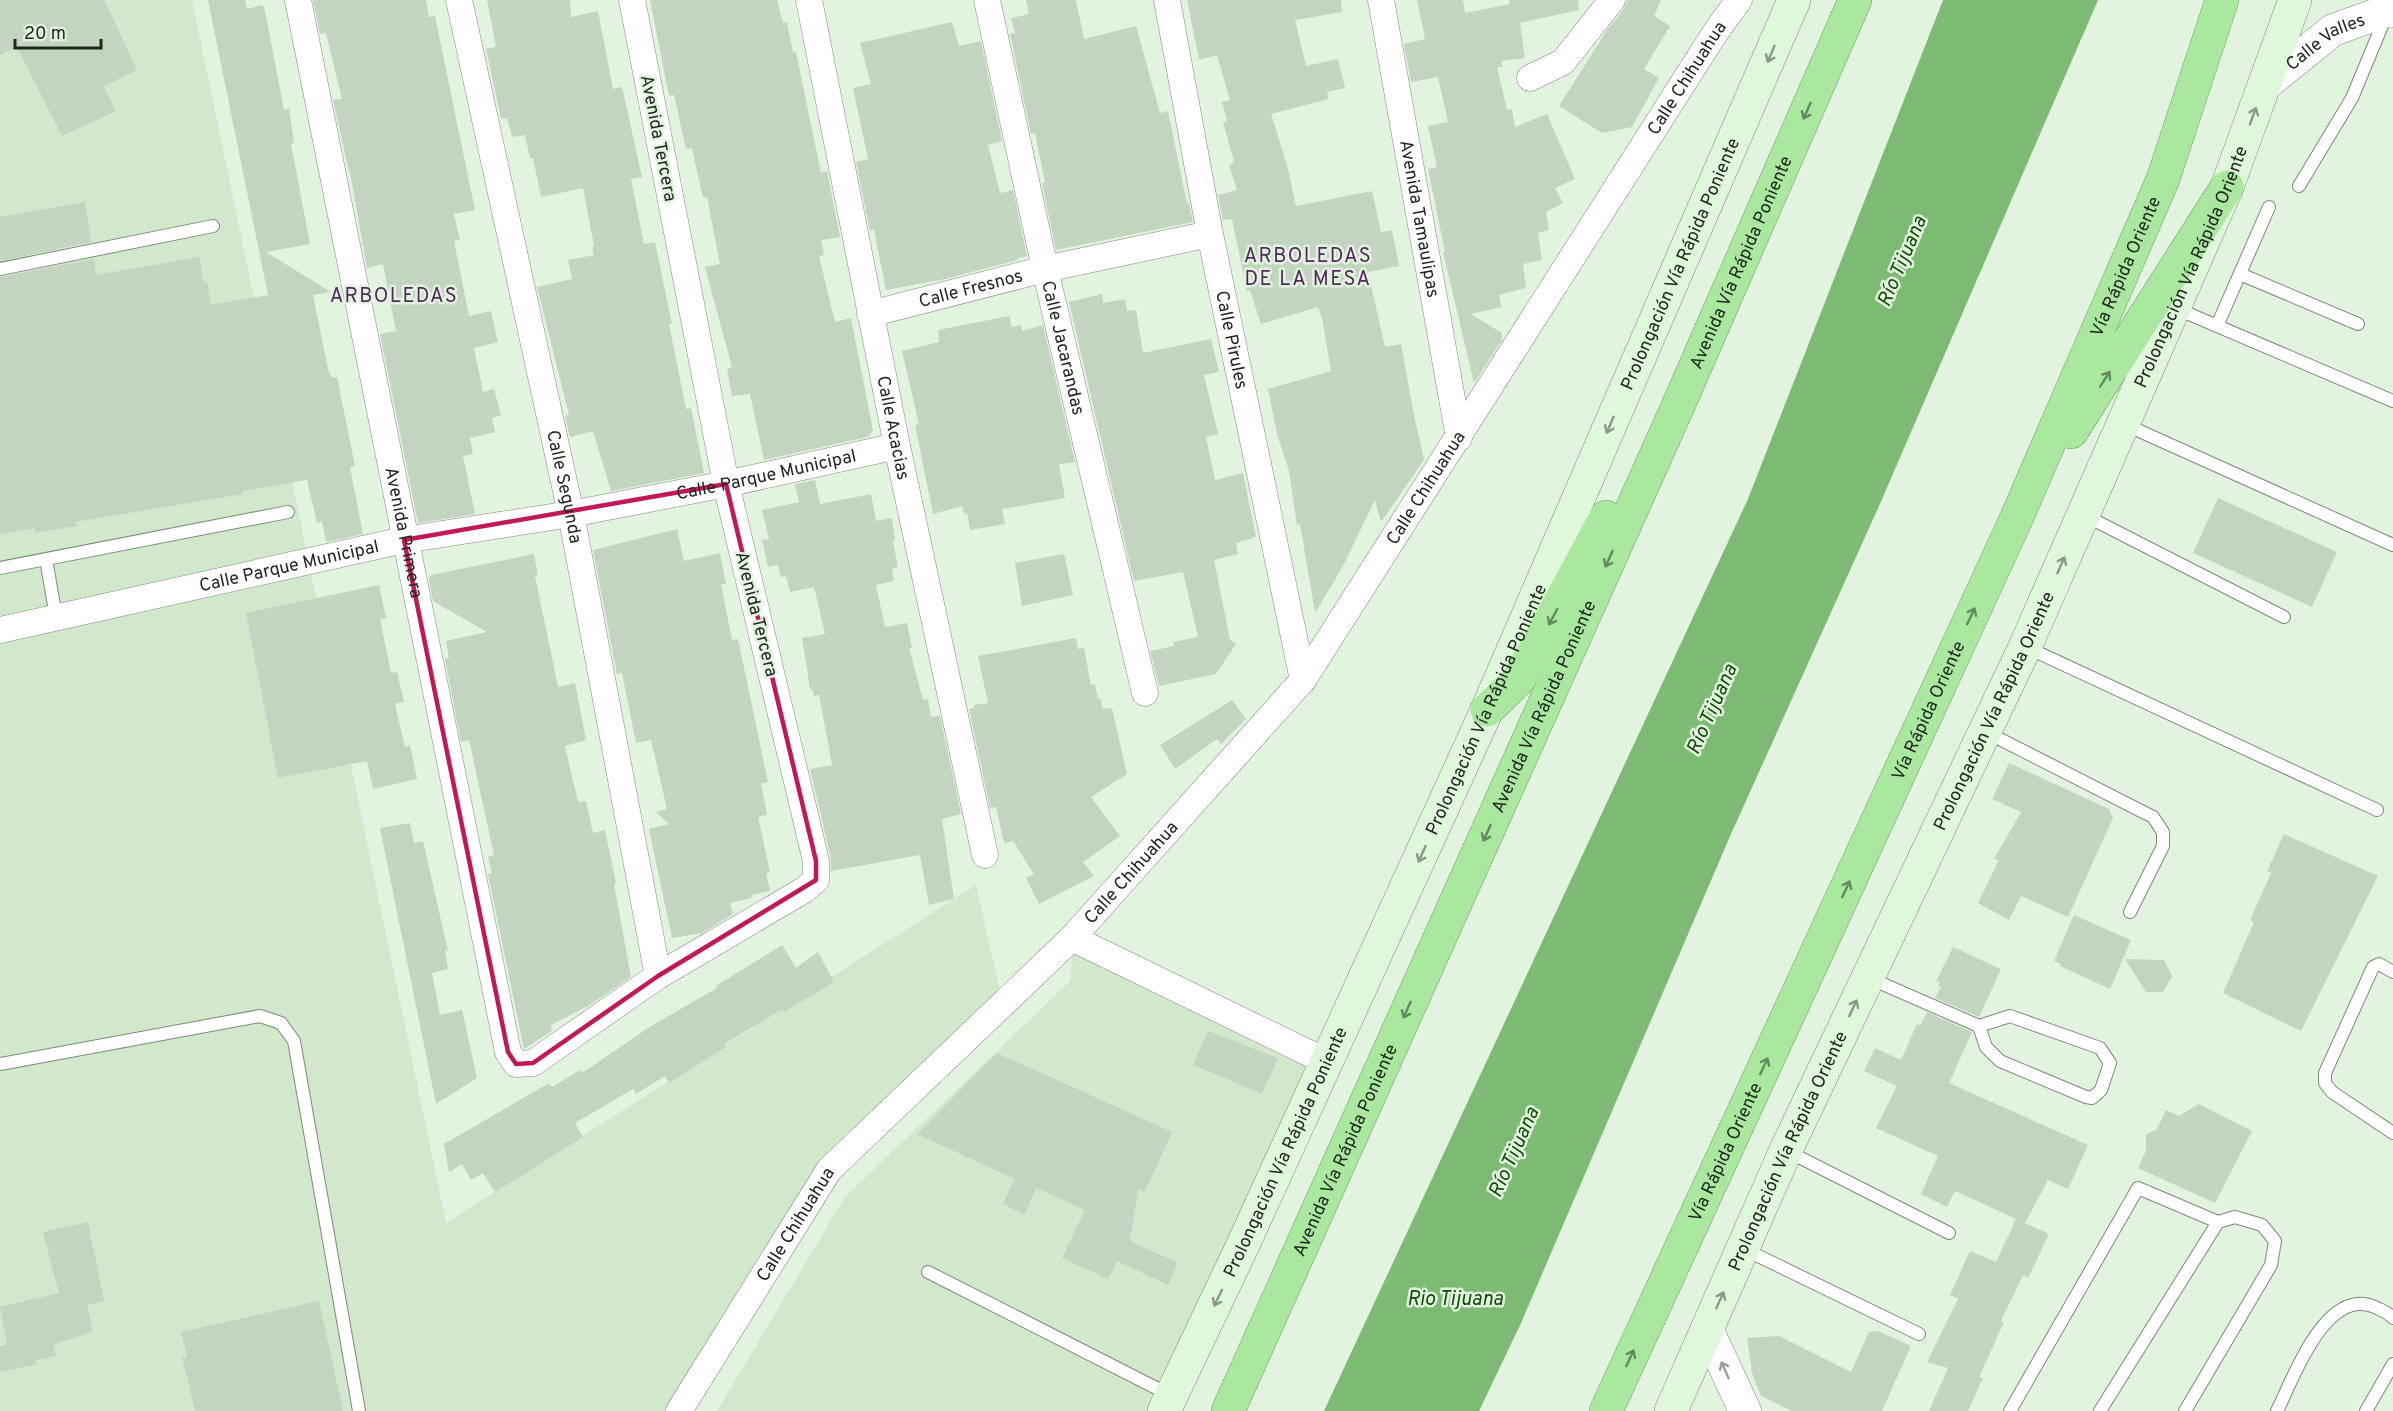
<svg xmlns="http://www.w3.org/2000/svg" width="2393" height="1411" viewBox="0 0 2393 1411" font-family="Overpass,sans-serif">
  <rect width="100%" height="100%" fill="#e2f4df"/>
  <!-- built -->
  <path fill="#d1e8cd" d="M0,0H192L446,1223L976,885L1003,1005L829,1170L679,1411H0Z
    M1072,938L1327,1062L1163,1411H717L845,1197L1071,980Z"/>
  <!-- water -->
  <path fill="#7dba73" d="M1943,0H2098L1879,506L1731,834L1521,1323L1479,1411H1324L1748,499Z"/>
  <!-- building -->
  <path fill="#c3d5c0" d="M0,0H104L137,70L104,86L116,111L62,136L17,47L0,55Z
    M208,0H245L247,9L263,5L265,11L284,110L289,109L294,143L291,144L310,244L266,252L331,292L313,295L328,369L332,378L337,377L355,466L350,467L363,534L326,542L322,521L317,523L307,480L242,491L243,494L75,522L76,526L35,533V528L0,534V277L94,259L96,275L199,257L204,283L207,282L211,305L268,295Z
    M313,0H426L429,17L435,16L475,210L454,214L460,240L454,241L469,316L491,311L498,342L474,348L483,392L494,389L501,415L492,418L495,432L470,438L473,454L463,456L475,514L418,523L380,334L396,331L383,264L367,268L350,172H349L333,100L342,99L326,33L320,34Z
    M487,0H570L571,17L598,11L613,89L622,87L642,177L631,179L644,244L655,242L672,324H669L686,409L691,408L704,473L611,491L593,431L570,437L565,416L569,415L537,287L572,279L568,260L594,255L592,247L594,246L583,188L541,197L533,158H530L525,135L512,137L507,118L501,119L486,49L496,47Z
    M650,0H777L783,23L787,22L793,52H796L821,173L827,171L840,237L821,240L824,255L819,256L835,322L851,318L873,431L867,437L764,460L750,394L732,396L727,369L732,367L705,267L720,264L707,197L703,198L692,148L686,149L674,95L669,96Z
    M1026,0H1076L1084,39L1136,26L1160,113L1168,111L1187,204L1189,203L1193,222L1056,250L1042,183L1045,182L1035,133L1031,134L1010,34L1015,33L1011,18L1029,14Z
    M1187,0H1341L1342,12L1295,20L1306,66L1338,59L1345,88L1327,92L1329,99L1271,114L1287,165L1296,206L1372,191L1381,232L1392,230L1399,266L1368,272L1385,347L1401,344L1414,415L1424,460L1381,522L1375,500L1343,566L1315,613L1300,524L1297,525L1289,471L1277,434L1268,389L1331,371L1322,318L1318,307L1261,324L1250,290L1247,291L1232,219L1223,220L1218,195L1237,190L1229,165L1234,162L1232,155L1223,122L1227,121L1222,102L1230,100L1217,55L1199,60Z
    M1417,0H1463L1465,13L1510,4L1509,0H1578L1579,10L1520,23L1525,58L1501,61L1502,67H1497L1507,110L1512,109L1515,127L1547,114L1575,179L1555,188L1563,203L1546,212L1549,230L1538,233L1542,260L1523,264L1526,288L1499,295L1502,307L1471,314L1502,333V340L1474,383L1443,252H1445L1428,169L1437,167L1428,126L1448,122L1438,77L1411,82L1404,44L1425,39Z
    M1627,0H1661L1654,16L1670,26L1644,69L1659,78L1632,127L1602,133L1559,106L1607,30L1624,9Z
    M952,22L959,46L981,41L1002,141L988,145L1000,193L1013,190L1027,256L1018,258V260L945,279L886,290L874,230L870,231L856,162L868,159L853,88L871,84L860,43Z
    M85,202L91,242L0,261V217Z
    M1102,294L1103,303L1125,299L1127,311L1136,310L1143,353L1211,339L1219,372L1204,375L1218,434L1206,437L1215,480L1243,473L1256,537L1236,543L1238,554L1214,560L1230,640L1236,644L1216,674L1159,686L1150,651L1174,646L1173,642L1198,637L1183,572L1134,581L1069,302Z
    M1009,316L1012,327L1021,325L1022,331L1043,325L1075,462L1059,464L1065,498L1002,509L1005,524L970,530L967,513L964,514L962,506L933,514L915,425L919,424L902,351L939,342L938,330Z
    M815,480L820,504L871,494L876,521L892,518L895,540L893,541L898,567L892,569L894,581L876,585L885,627L907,623L912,648H909L923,700L928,699L931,717L940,716L961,814L942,819L954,899L929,905L920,855L831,871V858L810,769L832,765L819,695L814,696L812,689H810L802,638L825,634L814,587L790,592L786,576L781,577L778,565L768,567L762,540L769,539L762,510L799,502L795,484Z
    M2218,498L2337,552L2312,607L2193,553Z
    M677,529L684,561L720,553L726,584H721L732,640L738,639L768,782L761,784L767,815L758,817L770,872L766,873L770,891L751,895L752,898L730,903L733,914L702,933L672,938L649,829L669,824L656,812L667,809L651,740L636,743L622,673L617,674L593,550Z
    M534,554L538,575L535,576L558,687L575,683L586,740L565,746L578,802L586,801L593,833L605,830L616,883L614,884L631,977L590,1005L551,1025L552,1031L524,1049L488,874L492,873L488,857L494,855L469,740L461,742L445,659L449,658L446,641L487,632L433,601L429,579L431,575Z
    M1064,554L1073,595L1022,606L1015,563Z
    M379,585L386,618L380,619L391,673L397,672L404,702L395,704L405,747L410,745L417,779L373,789L367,761L278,778L246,613Z
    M1076,638L1078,649L1084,648L1091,685L1095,684L1098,699H1101L1102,709L1112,708L1119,739L1127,774L1091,797L1120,836L1083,862L1094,876L1039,904L1026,878L1034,874L1013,841L1004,843L996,807L990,808L969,709L974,708V705L988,703L978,656Z
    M1232,700L1246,719L1221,744L1217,739L1175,769L1160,745Z
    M2009,763L2109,809L2113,818L2068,917L2021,896L2009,920L1978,903L1999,860L1994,859L2021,812L1992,799Z
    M410,823L414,843L423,841L448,951L445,950L448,969L432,973L440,1015L462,1010L477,1078L436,1104L380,828Z
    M2284,834L2378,876L2301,1031L2223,993L2254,922L2250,920L2271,873L2267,871Z
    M2074,915L2131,940L2110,989L2060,966L2061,964L2054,961Z
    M782,945L796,968L818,952L834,982L784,1012L783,1009L724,1044L726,1047L669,1083L665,1076L636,1094L633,1089L575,1123L583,1137L495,1192L483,1173L471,1180L462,1164L449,1172L444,1144L549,1083L552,1087L580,1070L582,1073L651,1026L717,988L716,986Z
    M1953,947L2001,969L1979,1017L1935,998L1941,987L1938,986L1940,983L1936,981Z
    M2125,959L2164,960L2172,976L2163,992H2146Z
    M1927,1012L1972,1032L1949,1083L2088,1145L2068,1189L2048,1180L2025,1223L1955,1191L1947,1207L1921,1194L1938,1156L1876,1128L1897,1086L1864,1071L1875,1048L1901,1060L1917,1024L1920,1026Z
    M1208,1031L1278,1058L1262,1094L1193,1065Z
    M997,1053L1172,1132L1145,1191L1138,1189L1130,1241L1178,1263L1168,1285L1117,1261L1108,1279L1062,1258L1085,1210L1036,1188L1024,1215L1003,1204L1015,1179L917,1134Z
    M2199,1104L2252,1131L2215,1203L2138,1168L2146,1151V1135L2157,1129L2166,1110L2179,1116Z
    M2016,1219L2049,1234L2028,1278L2023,1275L2001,1321L2004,1322L1979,1377L1983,1378L1968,1411H1929L1948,1368L1927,1362L1958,1299L1950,1295L1970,1251L1996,1262Z
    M88,1222L104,1301L87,1305L93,1332L53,1344L56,1356L36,1360L37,1364L0,1372V1346L7,1344L0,1307L59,1293L43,1232Z
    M319,1301L343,1411H195L182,1357H187L181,1332Z
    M1878,1331L1911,1346L1882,1411H1792L1761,1396L1752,1373L1747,1338L1779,1336L1851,1372L1869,1332Z"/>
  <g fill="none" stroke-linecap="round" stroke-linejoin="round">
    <!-- service casing -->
    <g stroke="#7b8b78" stroke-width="14">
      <path id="service" d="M2299,186L2352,98L2386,16
        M0,269L213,226
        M2240,274L2358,324
        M2175,308L2393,401
        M2217,326L2269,207
        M2124,424L2393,545
        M2084,515L2284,617
        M46,559L56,617
        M0,568L288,512
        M2026,647L2377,810
        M1986,732L2153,817L2163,832V846L2130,912
        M2393,972L2379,964L2373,967L2325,1073V1083L2332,1092L2393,1133
        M1869,978L1979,1026L2010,1016L2100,1048L2110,1063L2101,1090L2092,1098L2086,1097L2000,1061L1986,1047L1979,1026
        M0,1064L260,1016L281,1023L294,1041L359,1411
        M1787,1151L1949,1233
        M1744,1249L1919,1334
        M928,1272L1170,1395
        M2010,1411L2138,1188L2218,1222L2235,1217L2262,1225L2275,1241L2271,1265L2185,1411
        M2100,1411L2218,1222
        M2277,1411C2294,1377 2327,1283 2377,1308C2383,1311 2389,1313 2393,1318
        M2366,1411L2393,1364"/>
    </g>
    <!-- minor casing -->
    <g stroke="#7b8b78" stroke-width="27">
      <g id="minor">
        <path id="s1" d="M298,0L508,1052L516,1064L533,1063L658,976L804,890L816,880V861L726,484L632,0"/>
        <path id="s2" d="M459,0L571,514L658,976"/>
        <path id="s3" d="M809,0L897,446L985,855"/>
        <path id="s4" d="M987,0L1045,269L1145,693"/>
        <path id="s5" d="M1167,0L1210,234L1303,680"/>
        <path id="s6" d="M1381,0L1459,438"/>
        <path d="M1530,78L1563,62L1612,0"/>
        <path id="s7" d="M870,314L1045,269L1210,234"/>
        <path id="s8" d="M0,630L404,540L571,514L726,484L897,446"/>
        <path d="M1072,938L1327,1062"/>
        <path id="s9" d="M679,1411L829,1170L1072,938L1303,680L1717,30L1739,0"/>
      </g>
    </g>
    <!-- tertiary casing -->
    <g stroke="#7b8b78" stroke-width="33">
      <g id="tertiary">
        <path id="s10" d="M2265,85L2333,30L2389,10L2393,11"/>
        <path d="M1707,1329L1745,1411"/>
      </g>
    </g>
    <!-- secondary casing -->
    <g stroke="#7b8b78" stroke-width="34">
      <g id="secondary">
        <path id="s11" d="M1164,1411L1242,1247L1487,710L1794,0"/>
        <path id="s12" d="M1671,1411L1786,1150L2025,647L2227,187L2295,0"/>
      </g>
    </g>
    <!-- trunk casing -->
    <g stroke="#6ca163" stroke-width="34">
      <g id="trunk">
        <path d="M2071,432L2227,187"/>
        <path d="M1487,710L1519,679L1606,517"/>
        <path id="s13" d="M1228,1411L1678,406L1855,0"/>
        <path id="s14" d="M1606,1411L2017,517L2163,179L2222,0"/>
      </g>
    </g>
    <!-- service -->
    <use href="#service" stroke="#fff" stroke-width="12"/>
    <!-- minor -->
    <use href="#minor" stroke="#fff" stroke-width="26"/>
    <!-- tertiary -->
    <use href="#tertiary" stroke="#fff" stroke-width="32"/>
    <!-- secondary -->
    <use href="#secondary" stroke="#dff7db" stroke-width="33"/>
    <!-- trunk -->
    <use href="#trunk" stroke="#aae8a0" stroke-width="33"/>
  </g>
  <!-- one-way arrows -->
  <defs><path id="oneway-shaft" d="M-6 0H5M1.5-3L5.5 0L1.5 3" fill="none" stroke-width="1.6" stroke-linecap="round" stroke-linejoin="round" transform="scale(1.5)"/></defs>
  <g stroke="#899986">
    <use href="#oneway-shaft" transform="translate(1771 54) rotate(113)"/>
    <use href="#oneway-shaft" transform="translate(2253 116) rotate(-70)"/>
    <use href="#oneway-shaft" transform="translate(1610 425) rotate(113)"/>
    <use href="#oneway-shaft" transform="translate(2061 565) rotate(-66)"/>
    <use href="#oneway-shaft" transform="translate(1422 854) rotate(114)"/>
    <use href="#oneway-shaft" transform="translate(1853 1008) rotate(-65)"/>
    <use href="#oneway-shaft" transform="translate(1218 1298) rotate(116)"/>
    <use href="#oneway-shaft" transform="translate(1720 1300) rotate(-66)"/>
  </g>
  <g stroke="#658860">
    <use href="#oneway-shaft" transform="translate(1807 111) rotate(114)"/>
    <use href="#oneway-shaft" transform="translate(2105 379) rotate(-57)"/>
    <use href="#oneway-shaft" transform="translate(1609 559) rotate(114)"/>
    <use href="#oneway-shaft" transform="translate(1971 616) rotate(-65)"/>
    <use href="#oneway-shaft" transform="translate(1553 617) rotate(118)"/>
    <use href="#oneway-shaft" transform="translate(1487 833) rotate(114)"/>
    <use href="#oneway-shaft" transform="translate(1846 889) rotate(-65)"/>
    <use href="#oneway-shaft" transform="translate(1407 1010) rotate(114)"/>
    <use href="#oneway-shaft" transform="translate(1764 1066) rotate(-65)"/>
    <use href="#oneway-shaft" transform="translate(1630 1358) rotate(-65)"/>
  </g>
  <use stroke="#9b9e9a" href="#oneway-shaft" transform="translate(1725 1370) rotate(-114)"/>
  <!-- marked area -->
  <path fill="none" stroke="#c2185b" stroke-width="4.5" stroke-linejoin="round" d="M726,484L816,861V880L658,976L533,1063L516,1064L508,1052L404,540Z"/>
  <g text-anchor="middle" stroke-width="5" stroke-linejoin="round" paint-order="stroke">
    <!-- street labels -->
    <g font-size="18" fill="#20271f" stroke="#e2f4df">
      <text dy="6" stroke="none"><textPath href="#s10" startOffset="75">Calle Valles</textPath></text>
      <text dy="6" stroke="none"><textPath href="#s9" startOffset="1680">Calle Chihuahua</textPath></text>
      <text transform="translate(659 138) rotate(79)" y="6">Avenida Tercera</text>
      <text dy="6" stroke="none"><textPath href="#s6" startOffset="222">Avenida Tamaulipas</textPath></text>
      <text dy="6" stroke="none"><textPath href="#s13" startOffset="1258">Avenida Vía Rápida Poniente</textPath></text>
      <text dy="6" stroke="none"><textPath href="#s11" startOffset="1258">Prolongación Vía Rápida Poniente</textPath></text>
      <text dy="6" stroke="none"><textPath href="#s12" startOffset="1257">Prolongación Vía Rápida Oriente</textPath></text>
      <text dy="6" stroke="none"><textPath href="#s14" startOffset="1257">Vía Rápida Oriente</textPath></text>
      <text dy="6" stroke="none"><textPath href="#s7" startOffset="104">Calle Fresnos</textPath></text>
      <text dy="6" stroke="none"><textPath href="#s5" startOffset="346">Calle Pirules</textPath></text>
      <text dy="6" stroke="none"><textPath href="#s4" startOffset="356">Calle Jacarandas</textPath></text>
      <text dy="6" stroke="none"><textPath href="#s3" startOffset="436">Calle Acacias</textPath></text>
      <text dy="6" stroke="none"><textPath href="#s8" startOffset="782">Calle Parque Municipal</textPath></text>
      <text dy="6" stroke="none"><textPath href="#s2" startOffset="498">Calle Segunda</textPath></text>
      <text dy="6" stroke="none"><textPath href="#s9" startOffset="1194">Calle Chihuahua</textPath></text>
      <text dy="6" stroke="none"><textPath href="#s1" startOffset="543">Avenida Primera</textPath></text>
      <text dy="6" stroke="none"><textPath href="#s8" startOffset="296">Calle Parque Municipal</textPath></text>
      <text transform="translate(757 614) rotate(76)" y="6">Avenida Tercera</text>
      <text dy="6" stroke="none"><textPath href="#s13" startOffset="772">Avenida Vía Rápida Poniente</textPath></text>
      <text dy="6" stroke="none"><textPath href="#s11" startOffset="772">Prolongación Vía Rápida Poniente</textPath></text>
      <text dy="6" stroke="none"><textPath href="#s12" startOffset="771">Prolongación Vía Rápida Oriente</textPath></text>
      <text dy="6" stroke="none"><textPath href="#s14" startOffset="771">Vía Rápida Oriente</textPath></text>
      <text dy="6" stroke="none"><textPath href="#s9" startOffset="708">Calle Chihuahua</textPath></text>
      <text dy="6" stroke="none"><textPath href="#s13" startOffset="286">Avenida Vía Rápida Poniente</textPath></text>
      <text dy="6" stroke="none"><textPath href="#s12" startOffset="285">Prolongación Vía Rápida Oriente</textPath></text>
      <text dy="6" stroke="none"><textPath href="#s11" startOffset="286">Prolongación Vía Rápida Poniente</textPath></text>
      <text dy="6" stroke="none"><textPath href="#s14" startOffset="285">Vía Rápida Oriente</textPath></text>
      <text dy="6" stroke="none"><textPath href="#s9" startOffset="220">Calle Chihuahua</textPath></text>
    </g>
    <!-- neighbourhood labels -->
    <g font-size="20" letter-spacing="1.5" fill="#53285c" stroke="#e2f4df">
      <text x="1308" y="262">ARBOLEDAS<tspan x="1308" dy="23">DE LA MESA</tspan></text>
      <text x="394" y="302">ARBOLEDAS</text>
    </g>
    <!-- water labels -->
    <g font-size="20" font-style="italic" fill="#0f4d02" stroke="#e2f4df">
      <text transform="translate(1901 261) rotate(-67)" y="7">Río Tijuana</text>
      <text transform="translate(1711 709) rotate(-66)" y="7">Río Tijuana</text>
      <text transform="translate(1513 1152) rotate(-66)" y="7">Río Tijuana</text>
      <text x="1455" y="1305">Rio Tijuana</text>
    </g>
  </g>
  <!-- scale -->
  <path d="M15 39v9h86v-9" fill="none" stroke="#20271f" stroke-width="3"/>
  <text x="24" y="39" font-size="18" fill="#20271f" stroke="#e2f4df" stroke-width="4.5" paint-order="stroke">20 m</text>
</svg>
